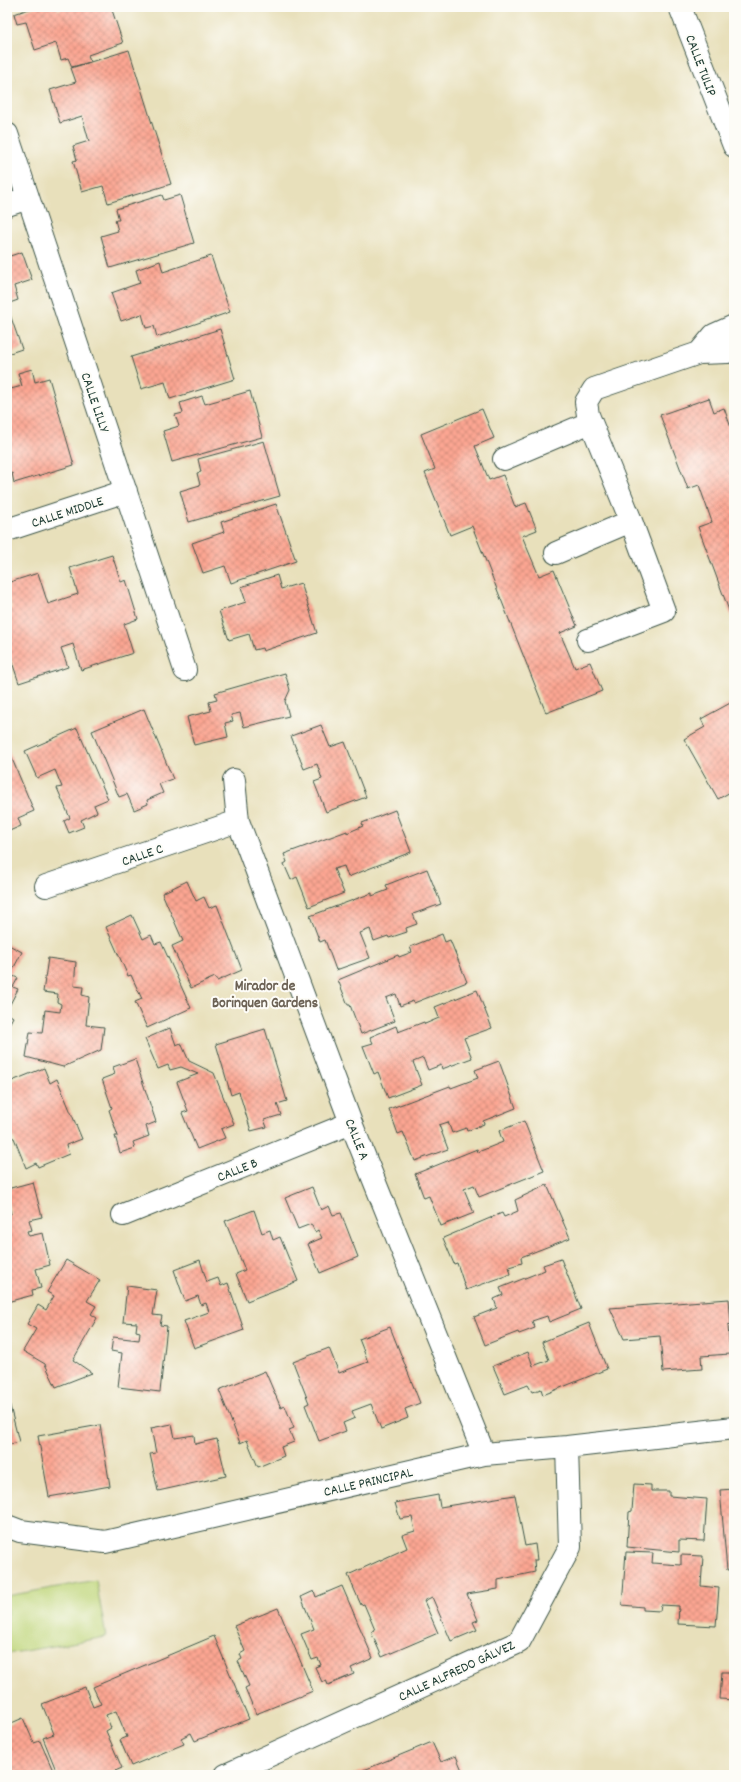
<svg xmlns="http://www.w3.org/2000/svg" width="741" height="1782" viewBox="0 0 741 1782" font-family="Dekko,sans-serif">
  <defs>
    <pattern id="building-cross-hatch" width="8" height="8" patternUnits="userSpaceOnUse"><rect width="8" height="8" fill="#fca692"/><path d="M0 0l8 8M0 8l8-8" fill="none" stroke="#cb8878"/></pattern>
  </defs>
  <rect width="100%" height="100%" fill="#fdfcf7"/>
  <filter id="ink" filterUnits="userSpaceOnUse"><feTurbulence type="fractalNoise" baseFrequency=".025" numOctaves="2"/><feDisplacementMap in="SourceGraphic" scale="8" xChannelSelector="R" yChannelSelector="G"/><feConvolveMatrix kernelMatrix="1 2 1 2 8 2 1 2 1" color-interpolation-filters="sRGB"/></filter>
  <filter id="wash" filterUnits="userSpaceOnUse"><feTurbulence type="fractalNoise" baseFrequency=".012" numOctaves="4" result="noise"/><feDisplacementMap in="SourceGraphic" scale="16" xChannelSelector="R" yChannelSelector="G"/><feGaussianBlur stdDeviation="0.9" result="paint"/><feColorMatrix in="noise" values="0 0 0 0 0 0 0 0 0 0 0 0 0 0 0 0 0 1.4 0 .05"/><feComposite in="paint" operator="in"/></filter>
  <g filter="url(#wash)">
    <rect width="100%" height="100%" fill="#e8e0bb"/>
    <!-- green -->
    <path fill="#bfd67a" stroke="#6f8a57" d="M96,1580L106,1637L7,1654V1596Z"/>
    <g id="blocks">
      <!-- building -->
      <path fill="url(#building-cross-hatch)" d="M35,7H57L58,10L66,7H111L123,43L88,55L90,62L72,67L68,58L61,60L56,43L35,50L26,22L17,24L14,14Z
        M129,50L171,184L108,203L103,186L82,192L73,161L77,160L73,146L89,141L82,116L60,123L50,90L76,82L71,68Z
        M162,195L164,200L180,195L194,243L110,268L101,236L118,231L115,220H119L116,209Z
        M22,252L32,280L14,286L18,300L7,304V257Z
        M211,256L230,312L157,337L154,326L146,328L142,314L121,321L111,293L140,283L136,270L160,261L163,272Z
        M7,306L22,349L7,354Z
        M220,329L235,379L170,399L165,382L141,389L131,357Z
        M32,369L35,382L49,378L74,465L14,483L12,473L7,475V390L22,386L18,373Z
        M250,391L262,437L172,462L163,431L179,426L175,415L183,413L180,403L202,396L205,404Z
        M709,398L714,412L724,408L734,436V473L730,474L734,485V624L698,527L712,522L699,485L688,489L660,415Z
        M482,409L494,438L475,446L489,480L503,475L515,507L526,503L537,530L522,536L539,576L554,570L577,626L560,633L575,668L590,662L602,691L546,713L472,526L450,535L425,473L435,469L421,434Z
        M264,441L280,496L189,522L180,491L200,485L197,473L201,472L198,459Z
        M276,504L296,561L231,583L225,566L203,573L192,543L224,532L221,522Z
        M112,555L121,582L126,580L138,619L124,624L133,653L81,670L73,644L61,648L68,667L19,683L7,647V609L12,608L7,593V583L38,573L48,604L78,594L70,568Z
        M277,575L281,589L301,583L317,633L263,651L262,648L254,650L249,634L229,640L219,611L246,602L241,587Z
        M285,673L290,690L285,701L289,716L244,727L240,713L231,715L233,721L225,723L228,737L194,745L187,717L211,711L209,702L217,700L215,693Z
        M734,701V790L718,799L684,739L705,727L701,719Z
        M144,709L173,779L159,784L163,793L147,800L148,804L134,810L127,794L119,797L92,731Z
        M321,725L330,747L345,742L366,797L326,812L314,782L322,779L317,764L304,769L291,736Z
        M77,728L108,799L94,805L97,812L81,820L84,827L69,833L64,821L70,818L57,788L62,787L55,770L37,778L25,751Z
        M7,747L34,811L18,818L21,826L7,832Z
        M395,810L411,852L348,877L344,866L334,869L344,893L309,907L297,877L291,880L284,864L287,862L284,854L347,831V833L363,826L362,823Z
        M427,869L441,904L413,914L417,924L406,928L407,932L389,938L388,936L374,941L370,929L360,933L370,958L336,970L325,940L320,942L310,916L372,893V896L388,890L386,885Z
        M187,881L196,901L204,897L209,908L217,905L242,970L217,981L215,977L191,988L172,946L183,941L162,893Z
        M132,915L143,939L151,935L155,944L161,942L191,1008L147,1028L135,1002L142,999L131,975L128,976L106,927Z
        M442,934L445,942L450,940L467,982L414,1003L413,1001L400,1006L396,994L386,998L395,1021L361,1034L350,1005H348L338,980L398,955L399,957L412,952L410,947Z
        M7,944L22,952L10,975L18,978L13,987L18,989L7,1010Z
        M48,958L76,962L74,986L83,987L82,995L89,997L86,1025L104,1027L101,1050L63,1067L26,1057L30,1032L42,1033L45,1010L60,1012L61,1004L57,1002L58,994L43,992Z
        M477,990L492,1028L464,1038L472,1058L442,1069L441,1065L428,1070L423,1058L413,1062L422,1085L388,1098L378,1072L374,1074L363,1046L373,1043L370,1037L396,1026L398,1032L424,1022L425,1024L439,1018L435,1007Z
        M7,1013L13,1017L7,1028Z
        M170,1028L176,1045L181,1043L189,1061L214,1073L234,1124L221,1129L225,1138L197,1149L182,1113L188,1111L177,1082L198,1074L181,1067L170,1070L168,1065L158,1069L145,1039Z
        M265,1029L287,1101L277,1104L281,1115L264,1120L267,1127L251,1131L239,1092L231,1095L216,1044Z
        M135,1059L156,1122L146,1126L149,1136L133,1142L135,1148L120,1153L115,1136H118L109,1110L112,1108L102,1079L115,1074L113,1067Z
        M499,1061L516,1108L483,1121L484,1124L467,1131L466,1128L452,1133L448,1122L439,1125L448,1149L415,1161L403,1132L398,1134L389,1109L450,1086L451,1088L478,1078L475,1070Z
        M44,1068L50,1083L57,1079L82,1139L66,1145L69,1154L38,1167L36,1163L26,1168L14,1138L7,1136V1083Z
        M524,1121L544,1171L479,1197L474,1185L464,1189L474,1213L441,1226L429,1196L424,1198L415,1174L477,1149L478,1152L503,1142L499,1131Z
        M33,1182L42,1217L29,1220L32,1230L27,1231L29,1236L43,1233L50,1265L36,1269L41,1288L32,1290L33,1295L7,1302V1215L11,1214L7,1200V1189Z
        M547,1185L570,1238L521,1257L522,1263L509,1267L511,1274L466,1290L457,1263L454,1264L443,1238L502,1213L504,1217L518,1211L515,1200Z
        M312,1187L321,1210L329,1206L333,1215L341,1213L358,1257L320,1273L308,1244L322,1238L318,1230L315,1232L311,1224L298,1229L285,1198Z
        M254,1210L262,1233L270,1230L273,1240L280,1237L298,1281L247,1301L236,1274L245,1270L225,1221Z
        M561,1259L581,1309L549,1322L547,1316L532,1321L535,1328L519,1334L518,1332L485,1345L474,1317L497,1308L494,1299L503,1295L500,1288L545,1270L543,1265Z
        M66,1260L100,1280L87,1301L96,1306L91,1314L97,1318L73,1360L92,1373L56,1387L45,1364L23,1351L36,1329L27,1324L38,1305L46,1310L54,1296L47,1292Z
        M200,1260L207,1282L218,1278L221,1286L228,1283L244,1330L194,1348L184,1321L209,1312L206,1303L201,1305L198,1296L185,1301L174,1270Z
        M127,1286L157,1290L153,1315L162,1316L160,1325L167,1326L160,1392L118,1387L122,1353L111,1351L113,1337L139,1340L140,1332L136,1331L137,1323L123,1322Z
        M729,1299L731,1324L728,1325L730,1354L701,1356L702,1369L663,1372L660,1336L624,1339L610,1308Z
        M589,1323L607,1369L543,1395L541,1389L532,1392L528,1385L505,1394L493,1366L528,1352L533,1366L549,1360L542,1342Z
        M390,1327L420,1403L405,1409L408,1418L381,1429L371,1404L352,1411L355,1418L343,1423L346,1431L319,1441L305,1405L309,1403L293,1362L329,1348L339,1373L368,1362L359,1339Z
        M265,1371L281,1408L285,1406L294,1428L289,1430L294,1442L281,1447L284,1456L258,1467L247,1440L240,1443L219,1390Z
        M7,1394L19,1442L7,1445Z
        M172,1424L175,1438L194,1435L195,1444L217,1439L226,1476L158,1491L150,1454L156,1453L151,1428Z
        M100,1425L110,1486L49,1497L38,1436Z
        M634,1484L651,1485V1491H669V1496L707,1499L704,1541L679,1540V1552L627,1547L629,1512L632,1511Z
        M734,1489V1569L727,1570L720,1490Z
        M438,1495L440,1507L515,1495L525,1546L535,1544L537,1560H534L535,1572L498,1580V1589L467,1594L478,1620L473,1622L477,1630L451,1641L432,1597L424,1601L438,1633L382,1657L371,1632L375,1630L364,1604L361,1605L348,1575L407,1548L402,1535L415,1531L412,1517L400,1519L395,1503Z
        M626,1552L653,1553L652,1563L681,1565V1555L703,1556L701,1586L719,1588L716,1626L678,1624L679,1606L661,1605L660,1611L643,1610V1607L622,1605Z
        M342,1586L373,1658L351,1668L354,1674L328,1685L326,1680L322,1682L315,1667L321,1665L318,1658L312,1660L301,1634L314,1629L301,1597L314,1591L316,1597Z
        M278,1608L313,1691L256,1714L245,1688L249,1686L238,1661L242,1659L240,1654L245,1651L234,1626Z
        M214,1636L249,1719L195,1741L191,1733L181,1738L184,1744L131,1766L120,1740L127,1737L116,1711L106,1715L111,1728L106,1731L122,1768L106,1775H58L43,1738L54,1734L42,1704L85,1687L93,1707L101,1704L93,1687Z
        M722,1672H734V1700L720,1699Z
        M23,1718L34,1743L40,1741L55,1775H7V1725Z
        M432,1742L441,1762L456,1756L464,1775H352Z"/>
    </g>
  </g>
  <g filter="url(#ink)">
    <use href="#blocks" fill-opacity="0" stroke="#3d5548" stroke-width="1"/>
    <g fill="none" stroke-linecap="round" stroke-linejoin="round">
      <!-- minor casing -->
      <g stroke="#3d5548" stroke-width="24">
        <path id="minor" d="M680,7L734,146
          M7,134L185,670
          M7,205L28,198
          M699,353L714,335L734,326
          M504,459L591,422
          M7,530L126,491
          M556,553L631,521
          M588,640L664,611L631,521L588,415L586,402L594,389L699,353L728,352L734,349
          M234,780L238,821L351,1123L484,1454
          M46,886L238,821
          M123,1215L351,1123
          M7,1526L20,1531L105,1542L484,1454L567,1447L734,1428
          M226,1775L519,1642L570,1547L567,1447"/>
      </g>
      <!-- minor -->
      <use href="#minor" stroke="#fff" stroke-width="22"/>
    </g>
  </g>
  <g text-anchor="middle" stroke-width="4" stroke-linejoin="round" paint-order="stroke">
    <!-- street labels -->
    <g font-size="14" fill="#1f3d34" stroke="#fdfcf7">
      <text transform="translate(702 65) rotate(69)" y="5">CALLE TULIP</text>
      <text transform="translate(96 402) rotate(71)" y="5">CALLE LILLY</text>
      <text transform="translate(67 511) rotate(-18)" y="5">CALLE MIDDLE</text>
      <text transform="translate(142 854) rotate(-19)" y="5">CALLE C</text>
      <text transform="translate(358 1139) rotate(68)" y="5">CALLE A</text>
      <text transform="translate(237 1169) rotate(-22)" y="5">CALLE B</text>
      <text transform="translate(368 1481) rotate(-13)" y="5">CALLE PRINCIPAL</text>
      <text transform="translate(456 1670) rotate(-25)" y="5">CALLE ALFREDO GÁLVEZ</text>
    </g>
    <!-- neighbourhood labels -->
    <g font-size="15" font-weight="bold" fill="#6c6255" stroke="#fdfcf7">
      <text x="265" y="990">Mirador de<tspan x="265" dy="17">Borinquen Gardens</tspan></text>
    </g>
  </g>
  <!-- margin -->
  <rect width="741" height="1782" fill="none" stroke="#fdfcf7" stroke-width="24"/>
</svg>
